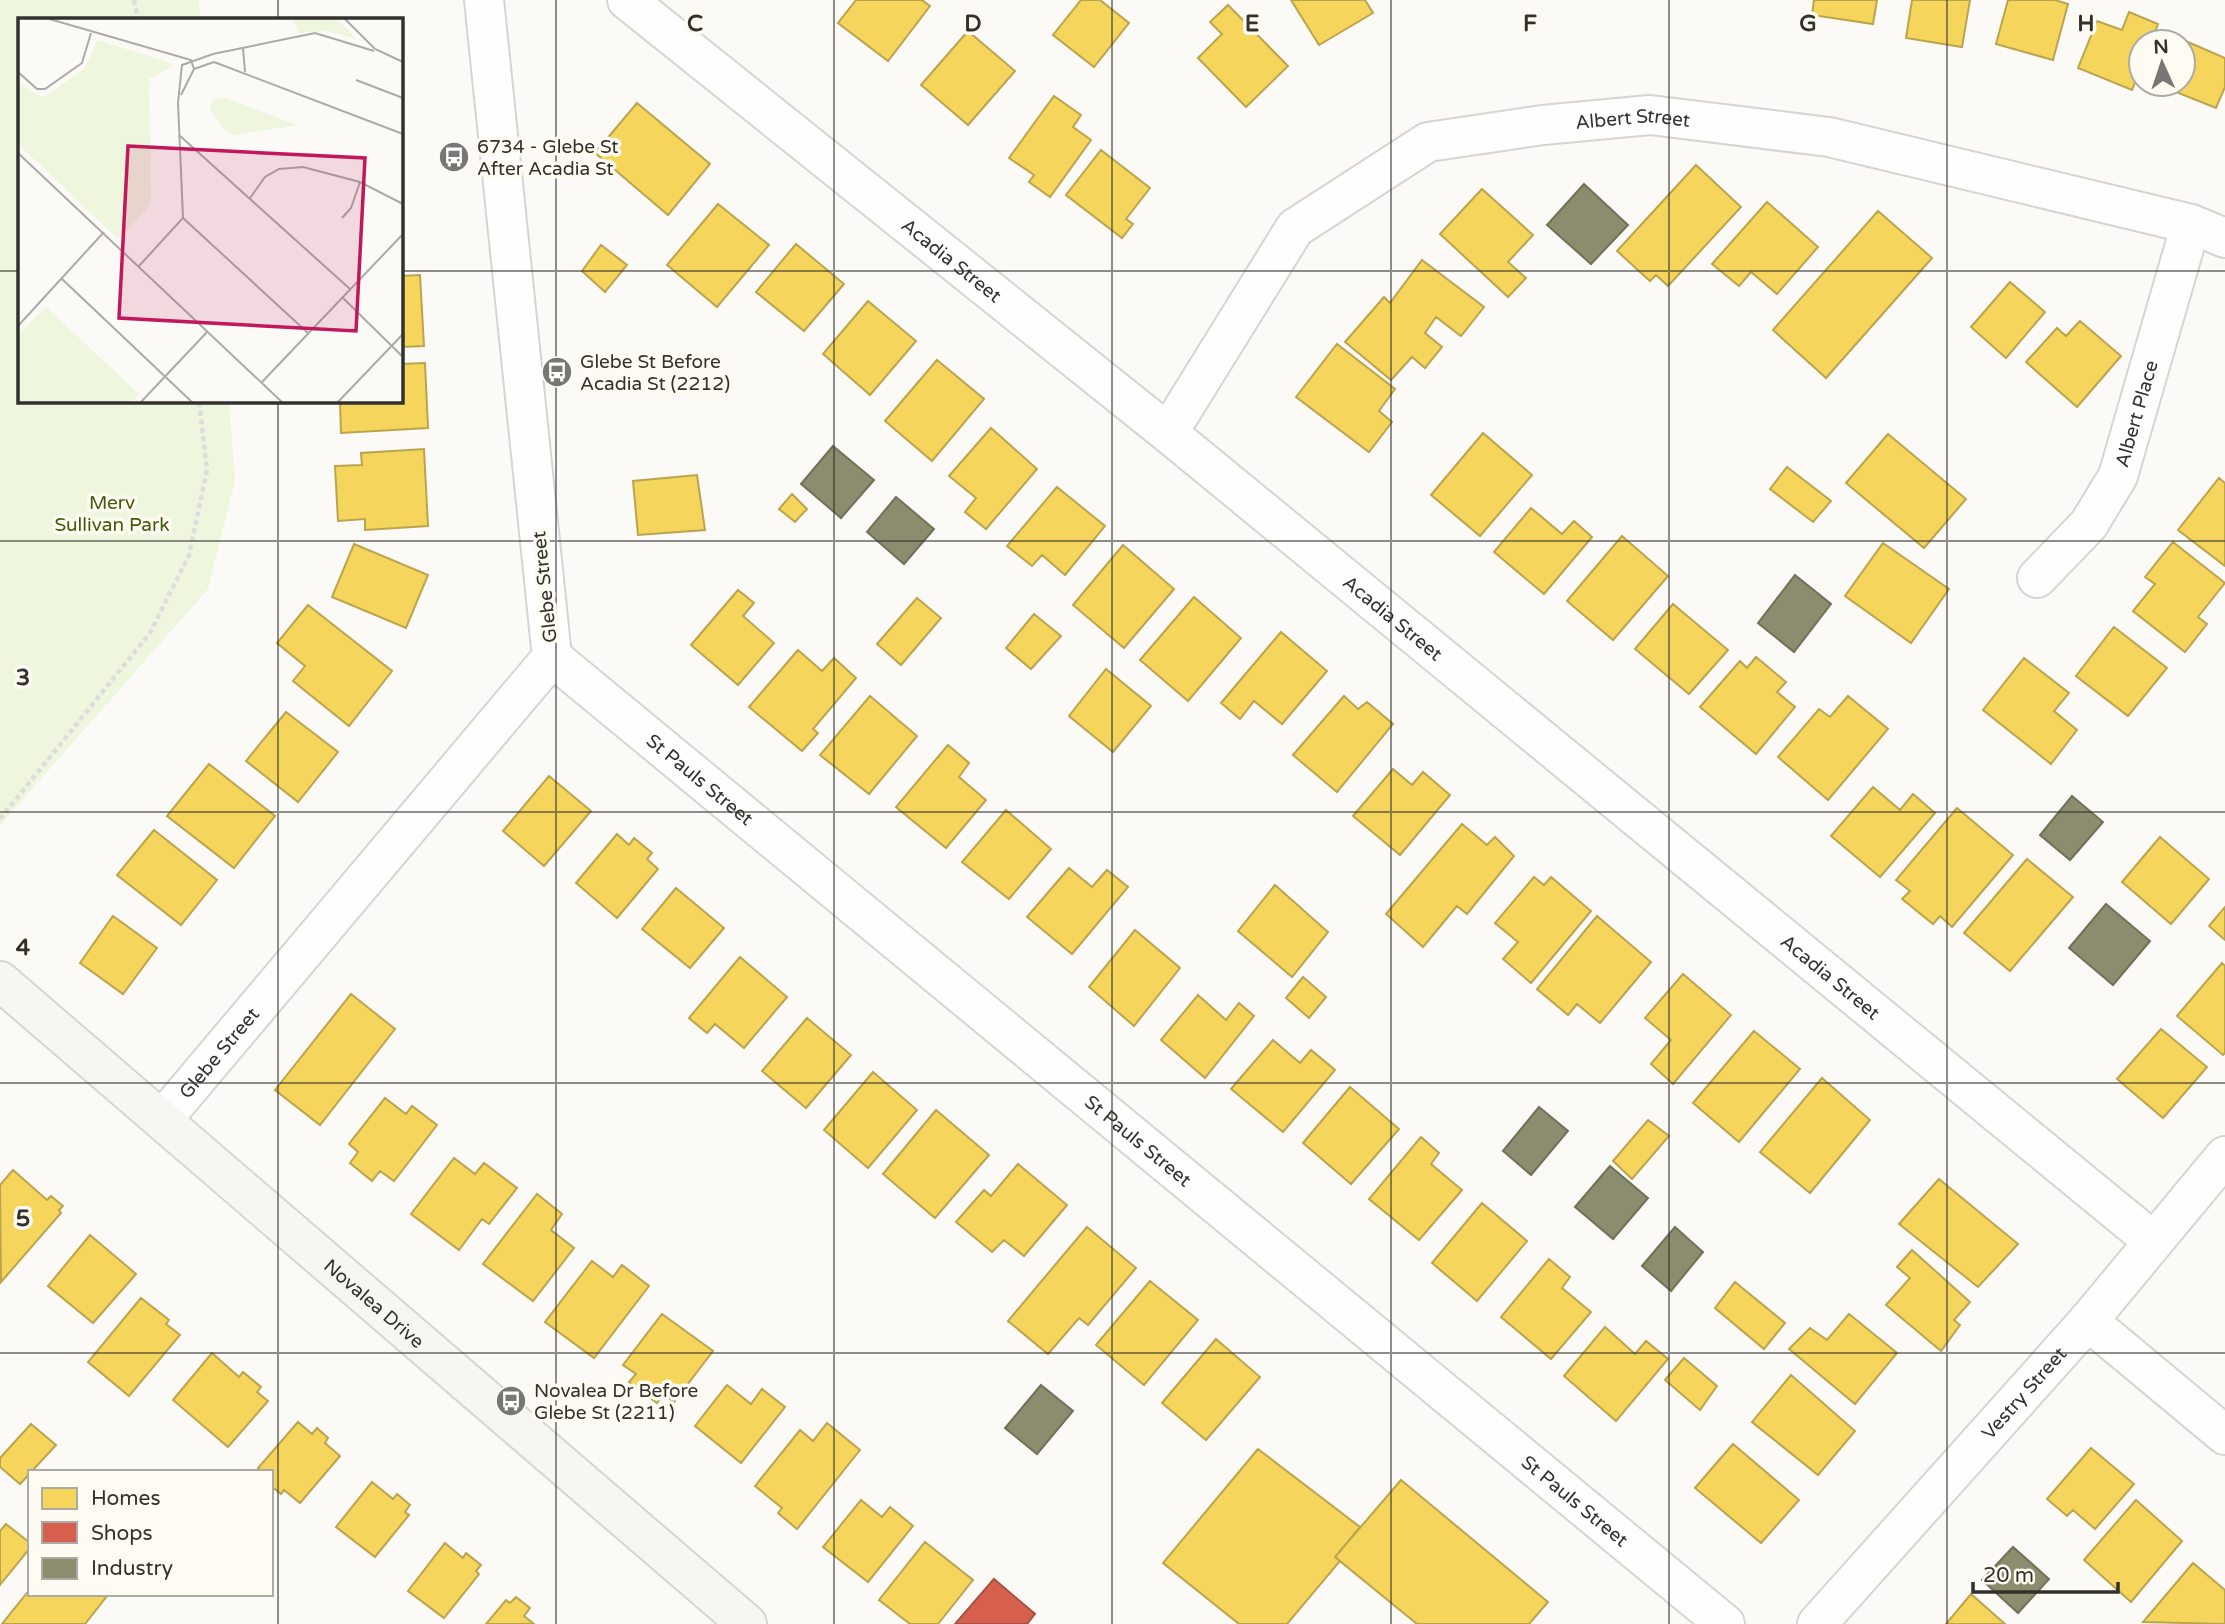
<svg xmlns="http://www.w3.org/2000/svg" width="2225" height="1624" viewBox="0 0 2225 1624" font-family="'Varela Round',sans-serif">
  <rect width="100%" height="100%" fill="#fbfaf6"/>
  <!-- green -->
  <path fill="#eef6de" d="M0,0H199L200,19H19V401H229L235,481L208,589L0,825Z"/>
  <!-- homes -->
  <path fill="#f6d55c" stroke="#bba44e" stroke-width="2" d="M856,0H922L930,6L888,61L838,23Z
    M1081,0H1100L1129,23L1094,67L1053,35Z
    M1291,0H1365L1373,13L1319,45Z
    M1814,0H1877L1873,24L1812,15Z
    M1912,0H1970L1962,47L1906,38Z
    M2008,0H2055L2068,4L2053,60L1996,44Z
    M1228,5L1288,66L1246,107L1198,58L1222,34L1210,22Z
    M2129,12L2158,24L2151,42H2141V67L2132,90L2078,68L2097,21L2122,30Z
    M968,31L1015,71L968,125L921,85Z
    M2181,39L2225,58V87L2216,108L2161,86L2162,84H2183Z
    M1054,96L1081,115L1073,127L1091,140L1050,197L1029,182L1034,175L1009,158Z
    M637,103L710,164L668,215L595,153Z
    M1101,150L1150,188L1126,219L1133,224L1122,238L1066,195Z
    M1696,165L1741,207L1668,286L1656,275L1650,281L1617,251Z
    M1482,189L1533,235L1508,262L1526,278L1508,297L1440,234Z
    M1767,202L1818,247L1777,294L1751,272L1739,286L1712,264Z
    M718,204L769,245L717,307L667,265Z
    M1878,211L1932,258L1826,378L1773,330Z
    M796,244L844,284L804,331L756,292Z
    M601,245L627,265L605,292L582,271Z
    M1422,260L1484,307L1461,336L1436,317L1425,333L1442,347L1425,368L1412,357L1391,380L1345,342L1384,297L1390,303Z
    M420,275L424,346L401,347V276Z
    M2010,282L2045,312L2006,358L1971,327Z
    M868,301L916,341L870,395L823,354Z
    M2080,321L2121,356L2077,407L2026,362L2057,328L2066,336Z
    M1337,344L1395,389L1379,411L1392,422L1369,452L1296,397Z
    M937,360L984,399L932,461L885,421Z
    M425,363L428,428L341,433L340,401H401V364Z
    M991,428L1037,469L986,529L965,512L976,498L949,476Z
    M1483,433L1532,475L1480,536L1431,495Z
    M1888,434L1966,499L1924,548L1846,483Z
    M424,449L428,526L365,530V519L338,521L335,466L362,465L361,453Z
    M1787,467L1831,501L1813,522L1770,489Z
    M697,475L705,530L638,535L633,481Z
    M2219,478L2225,483V566L2178,530Z
    M1057,487L1105,526L1065,575L1042,555L1032,566L1007,546Z
    M792,494L807,509L795,522L779,509Z
    M1531,508L1562,534L1574,521L1592,537L1544,594L1494,552Z
    M1622,536L1668,576L1613,640L1567,601Z
    M2173,542L2225,583L2198,617L2207,624L2185,652L2133,611L2155,584L2145,577Z
    M1883,543L1949,589L1911,643L1845,596Z
    M354,544L428,575L406,628L332,597Z
    M1123,545L1174,589L1124,648L1073,605Z
    M738,590L754,603L743,616L774,643L738,685L691,645Z
    M1194,597L1241,638L1188,701L1140,660Z
    M917,598L941,618L901,665L877,644Z
    M1673,604L1728,650L1689,694L1635,649Z
    M308,605L392,671L349,726L293,681L305,666L277,643Z
    M1034,614L1061,636L1031,669L1006,648Z
    M2114,627L2167,668L2128,716L2076,676Z
    M1281,632L1327,671L1282,724L1254,701L1240,719L1221,703Z
    M798,650L822,671L834,658L856,678L813,729L818,733L802,751L749,707Z
    M1756,657L1786,682L1777,692L1795,707L1756,754L1700,707L1740,661L1747,668Z
    M2024,658L2069,693L2054,711L2077,730L2051,764L1983,710Z
    M1106,669L1151,706L1113,752L1069,716Z
    M870,696L917,736L869,794L820,755Z
    M1344,696L1358,709L1367,702L1393,724L1337,792L1293,755Z
    M1848,696L1888,729L1828,800L1778,757L1819,709L1830,717Z
    M286,712L338,752L298,802L246,761Z
    M948,745L969,763L959,777L986,800L946,848L896,807Z
    M209,764L275,816L234,868L167,816Z
    M1393,769L1412,785L1423,772L1450,795L1400,855L1353,816Z
    M549,776L591,811L544,866L503,831Z
    M1873,787L1900,810L1913,794L1935,813L1880,877L1831,836Z
    M1957,808L2013,855L1952,927L1940,916L1933,924L1902,899L1910,891L1896,880Z
    M1006,810L1051,849L1009,899L962,862Z
    M1462,824L1487,845L1495,837L1514,856L1467,914L1457,906L1423,947L1386,914Z
    M154,830L217,880L181,925L117,875Z
    M617,834L629,845L634,838L652,853L647,859L658,869L617,918L576,883Z
    M2160,837L2209,879L2171,924L2122,882Z
    M2027,859L2073,897L2010,971L1964,933Z
    M1069,868L1092,887L1107,870L1128,887L1072,954L1027,917Z
    M1534,877L1544,885L1551,877L1591,911L1531,983L1503,959L1518,942L1495,923Z
    M1275,885L1328,932L1292,977L1238,931Z
    M676,888L724,928L690,968L642,929Z
    M2225,907V940L2209,926Z
    M113,916L157,948L123,994L80,963Z
    M1597,916L1651,962L1600,1023L1577,1004L1568,1015L1537,989Z
    M1135,930L1180,968L1134,1026L1089,987Z
    M740,957L787,997L744,1048L715,1024L707,1033L689,1018Z
    M2222,963L2225,966V1053L2223,1055L2177,1016Z
    M1683,974L1731,1015L1673,1084L1651,1064L1671,1040L1645,1018Z
    M1303,977L1326,997L1309,1018L1286,998Z
    M351,994L395,1029L320,1125L275,1090Z
    M1198,995L1226,1020L1239,1003L1254,1016L1205,1078L1161,1040Z
    M807,1018L851,1055L806,1108L762,1071Z
    M2161,1029L2207,1067L2163,1118L2117,1079Z
    M1754,1031L1800,1069L1739,1142L1693,1103Z
    M1273,1040L1300,1063L1311,1050L1335,1070L1283,1132L1231,1089Z
    M873,1072L917,1110L868,1168L824,1130Z
    M1822,1078L1870,1120L1810,1193L1760,1152Z
    M1350,1087L1399,1129L1351,1184L1303,1143Z
    M385,1098L406,1114L412,1106L437,1125L394,1181L380,1171L372,1181L350,1163L358,1152L349,1144Z
    M936,1110L989,1155L935,1218L883,1174Z
    M1648,1120L1669,1136L1632,1179L1613,1161Z
    M1421,1137L1439,1153L1431,1164L1462,1190L1419,1240L1369,1199Z
    M454,1158L475,1174L484,1163L517,1188L489,1224L482,1219L459,1250L411,1214Z
    M1018,1164L1067,1205L1024,1256L1004,1240L992,1252L956,1222L984,1190L991,1196Z
    M13,1170L47,1200L51,1196L63,1206L59,1210L61,1213L1,1282L0,1185Z
    M1939,1179L2018,1244L1978,1287L1899,1224Z
    M537,1194L562,1214L551,1230L574,1248L533,1301L483,1264Z
    M1482,1203L1527,1241L1477,1301L1432,1263Z
    M1087,1227L1136,1268L1088,1325L1079,1318L1048,1354L1008,1321Z
    M90,1235L136,1274L93,1323L48,1286Z
    M1912,1250L1970,1302L1954,1320L1960,1325L1941,1351L1886,1305L1910,1278L1897,1267Z
    M1549,1259L1570,1277L1562,1288L1591,1312L1551,1359L1501,1317Z
    M592,1261L613,1277L622,1265L649,1286L594,1358L545,1322Z
    M1150,1281L1198,1320L1144,1385L1096,1345Z
    M1735,1282L1785,1323L1764,1349L1715,1308Z
    M141,1298L169,1320L166,1324L180,1335L129,1396L88,1362Z
    M662,1314L713,1351L674,1402L663,1394L657,1403L629,1382L636,1374L623,1365Z
    M1849,1314L1897,1353L1855,1404L1789,1349L1810,1328L1827,1340Z
    M1605,1327L1635,1354L1646,1341L1668,1359L1616,1421L1564,1376Z
    M1216,1339L1260,1377L1206,1440L1162,1403Z
    M212,1353L239,1377L243,1372L261,1387L257,1392L268,1401L228,1447L173,1400Z
    M1684,1358L1717,1386L1700,1410L1665,1380Z
    M1791,1375L1855,1431L1818,1475L1752,1422Z
    M727,1385L751,1404L762,1389L785,1407L741,1463L695,1426Z
    M298,1422L312,1434L317,1428L328,1438L325,1443L340,1456L300,1503L284,1490L281,1494L271,1486L273,1481L271,1472H263L258,1468Z
    M827,1423L860,1450L797,1529L778,1513L782,1508L755,1486L800,1430L813,1441Z
    M31,1424L56,1445L20,1484L0,1467V1458Z
    M1733,1444L1799,1500L1761,1543L1695,1488Z
    M2091,1448L2134,1484L2095,1529L2073,1510L2067,1516L2047,1499Z
    M1258,1449L1360,1527L1335,1557L1340,1561L1287,1624H1239L1163,1563Z
    M1401,1480L1548,1602L1529,1624H1417L1335,1557Z
    M372,1482L393,1499L397,1494L410,1505L405,1512L409,1515L375,1557L336,1527Z
    M861,1500L882,1517L890,1507L913,1526L868,1582L823,1547Z
    M2136,1500L2182,1541L2131,1602L2084,1560Z
    M6,1524L30,1543V1548L0,1585V1531Z
    M925,1542L973,1580L938,1624H910L879,1600Z
    M445,1543L463,1558L466,1553L481,1565L476,1571L479,1574L444,1618L408,1591Z
    M2193,1563L2225,1590V1624L2143,1622Z
    M30,1589V1594H104L107,1596L85,1624H2Z
    M1971,1594L2005,1624H1946Z
    M516,1597L530,1608L524,1616L534,1624H486L506,1600L510,1603Z"/>
  <!-- shops -->
  <path fill="#d6604d" stroke="#a55243" stroke-width="2" d="M994,1579L1035,1614L1027,1624H955Z"/>
  <!-- industry -->
  <path fill="#8c8c6e" stroke="#71715a" stroke-width="2" d="M1584,184L1628,225L1591,264L1547,225Z
    M833,446L874,480L841,518L801,484Z
    M896,497L934,529L904,564L867,532Z
    M1795,575L1831,604L1794,652L1758,623Z
    M2072,796L2103,822L2070,860L2040,835Z
    M2106,904L2150,941L2113,985L2069,948Z
    M1539,1107L1568,1131L1531,1175L1503,1151Z
    M1610,1166L1648,1198L1613,1239L1575,1207Z
    M1675,1227L1703,1252L1671,1291L1642,1266Z
    M1041,1385L1073,1411L1037,1454L1005,1428Z
    M2013,1547L2049,1579L2018,1613L1982,1580Z"/>
  <g fill="none" stroke-linecap="round" stroke-linejoin="round">
    <!-- street casing -->
    <g stroke="#d6d5d1" stroke-width="42">
      <g id="street">
        <path id="s1" d="M627,0L1168,433L2153,1241"/>
        <path id="s2" d="M1168,433L1295,228L1428,142L1543,125L1650,115L1829,137L2191,224L2225,238"/>
        <path id="s3" d="M2037,578L2089,524L2118,476L2191,224"/>
        <path id="s4" d="M552,657L1725,1624"/>
        <path id="s5" d="M162,1120L552,657L484,0"/>
        <path d="M2088,1321L2225,1435"/>
        <path id="s6" d="M1817,1624L2088,1321L2225,1156"/>
      </g>
    </g>
    <!-- secondary casing -->
    <g stroke="#d6d5d1" stroke-width="42">
      <g id="secondary">
        <path id="s7" d="M0,981L747,1624"/>
      </g>
    </g>
    <!-- path -->
    <path stroke="#dedddc" stroke-width="4.5" stroke-dasharray="5 3.5" stroke-linecap="butt" d="M134,0L138,19
      M0,819L150,633L189,555L207,470L199,401"/>
    <!-- street -->
    <use href="#street" stroke="#fefefe" stroke-width="38"/>
    <!-- secondary -->
    <use href="#secondary" stroke="#f8f6f3" stroke-width="38"/>
  </g>
  <!-- grid -->
  <path fill="none" stroke="#32312d" stroke-width="2" stroke-opacity="0.55" d="M278,0V19M556,0V1624M834,0V1624M1112,0V1624M1391,0V1624M1669,0V1624M1947,0V1624M0,271H19M401,271H2225M278,401V1624M0,541H2225M0,812H2225M0,1083H2225M0,1353H2225"/>
  <!-- icons -->
  <defs>
    <g id="bus-disc" transform="scale(1.575)"><circle r="9.5" fill="#787773" stroke="#fefbf3"/><path d="M-5-6H5V4H4V6H2V4H-2V6H-4V4H-5ZM-3.5-4V0h7V-4ZM-3.5 1.2v1.5H-2V1.2ZM2 1.2v1.5H3.5V1.2Z" fill="#fff"/></g>
  </defs>
  <g fill-rule="evenodd">
    <use href="#bus-disc" x="454" y="157"/>
    <use href="#bus-disc" x="557" y="372"/>
    <use href="#bus-disc" x="511" y="1401"/>
  </g>
  <g text-anchor="middle" stroke-width="7" stroke-linejoin="round" paint-order="stroke">
    <!-- street labels -->
    <g font-size="19" fill="#32312d" stroke="#fefbf3">
      <text dy="7" stroke="none"><textPath href="#s2" startOffset="606">Albert Street</textPath></text>
      <text dy="7" stroke="none"><textPath href="#s1" startOffset="416">Acadia Street</textPath></text>
      <text dy="7" stroke="none"><textPath href="#s3" startOffset="196">Albert Place</textPath></text>
      <text transform="translate(544 587) rotate(-96)" y="7">Glebe Street</text>
      <text dy="7" stroke="none"><textPath href="#s1" startOffset="984">Acadia Street</textPath></text>
      <text dy="7" stroke="none"><textPath href="#s4" startOffset="192">St Pauls Street</textPath></text>
      <text dy="7" stroke="none"><textPath href="#s1" startOffset="1550">Acadia Street</textPath></text>
      <text dy="7" stroke="none"><textPath href="#s5" startOffset="88">Glebe Street</textPath></text>
      <text dy="7" stroke="none"><textPath href="#s4" startOffset="760">St Pauls Street</textPath></text>
      <text dy="7" stroke="none"><textPath href="#s7" startOffset="494">Novalea Drive</textPath></text>
      <text dy="7" stroke="none"><textPath href="#s6" startOffset="310">Vestry Street</textPath></text>
      <text dy="7" stroke="none"><textPath href="#s4" startOffset="1326">St Pauls Street</textPath></text>
    </g>
    <!-- poi labels -->
    <g font-size="19" fill="#32312d" stroke="#fefbf3" text-anchor="start">
      <text x="477" y="153">6734 - Glebe St<tspan x="477" dy="22">After Acadia St</tspan></text>
      <text x="580" y="368">Glebe St Before<tspan x="580" dy="22">Acadia St (2212)</tspan></text>
      <text x="534" y="1397">Novalea Dr Before<tspan x="534" dy="22">Glebe St (2211)</tspan></text>
    </g>
    <!-- park labels -->
    <g font-size="19" fill="#465a0c" stroke="#fefbf3">
      <text x="112" y="509">Merv<tspan x="112" dy="22">Sullivan Park</tspan></text>
    </g>
  </g>
  <!-- overview -->
  <g transform="translate(18 18)">
    <rect width="385" height="385" fill="#fbfaf6"/>
    <path d="M275,0H318L339,21L309,13L280,15ZM79,22L153,45L154,49L131,61L133,180L129,191L100,221L0,126V63L20,78H28L67,50ZM204,79L221,85L279,107L217,117L206,112L192,92L194,82ZM28,289L121,376L113,385H0V317Z" fill="#eef6de"/>
    <path fill="none" stroke="#abaaa6" stroke-width="2" d="M28,0L173,42L176,51L163,77M326,0L357,31L385,44M225,30L227,54M196,44L385,116M176,51L196,44M0,54L19,71H27L64,45L73,15M338,62L385,80M161,117L332,271M0,135L265,385M232,180L247,159L261,151L285,149L342,164L385,186M165,200L290,315M324,200L333,190L342,164M121,248L165,200L160,85L164,47L195,36L297,15L356,33M44,261L175,385M325,280L385,339M0,308L86,214M244,364L385,216M122,385L190,313M319,385L385,316"/>
    <path fill="#c2185b" fill-opacity="0.15" stroke="#c2185b" stroke-width="3.5" d="M110,128L347,140L338,313L101,300Z"/>
    <rect width="385" height="385" fill="none" stroke="#32312d" stroke-width="3.5"/>
  </g>
  <g font-size="23" text-anchor="middle" font-weight="bold" fill="#32312d" stroke="#fefbf3" stroke-width="7" stroke-linejoin="round" paint-order="stroke">
    <text x="695" y="31">C</text>
    <text x="973" y="31">D</text>
    <text x="1252" y="31">E</text>
    <text x="1530" y="31">F</text>
    <text x="1808" y="31">G</text>
    <text x="2086" y="31">H</text>
    <text x="23" y="685">3</text>
    <text x="23" y="955">4</text>
    <text x="23" y="1226">5</text>
  </g>
  <!-- legend -->
  <rect x="28" y="1470" width="245" height="126" fill="#fefbf3" stroke="#acaaa4" stroke-width="2"/>
  <rect x="42" y="1488" width="35" height="21" fill="#f6d55c" stroke="#acaaa4" stroke-width="2"/>
  <text x="91" y="1505" font-size="21" fill="#32312d">Homes</text>
  <rect x="42" y="1522" width="35" height="21" fill="#d6604d" stroke="#acaaa4" stroke-width="2"/>
  <text x="91" y="1540" font-size="21" fill="#32312d">Shops</text>
  <rect x="42" y="1558" width="35" height="21" fill="#8c8c6e" stroke="#acaaa4" stroke-width="2"/>
  <text x="91" y="1575" font-size="21" fill="#32312d">Industry</text>
  <!-- north arrow -->
  <g transform="translate(2162 63) rotate(357)"><circle r="33" fill="#fefbf3" stroke="#acaaa4" stroke-width="2"/>
  <path d="M0-5L12 26L0 18L-12 26Z" fill="#787773"/>
  <text y="-10" font-size="19" font-weight="bold" text-anchor="middle" fill="#32312d">N</text>
  </g>
  <!-- scale -->
  <path d="M1973 1582v10h145v-10" fill="none" stroke="#32312d" stroke-width="3.5"/>
  <text x="1983" y="1582" font-size="21" fill="#32312d" stroke="#fefbf3" stroke-width="5" paint-order="stroke">20 m</text>
</svg>
